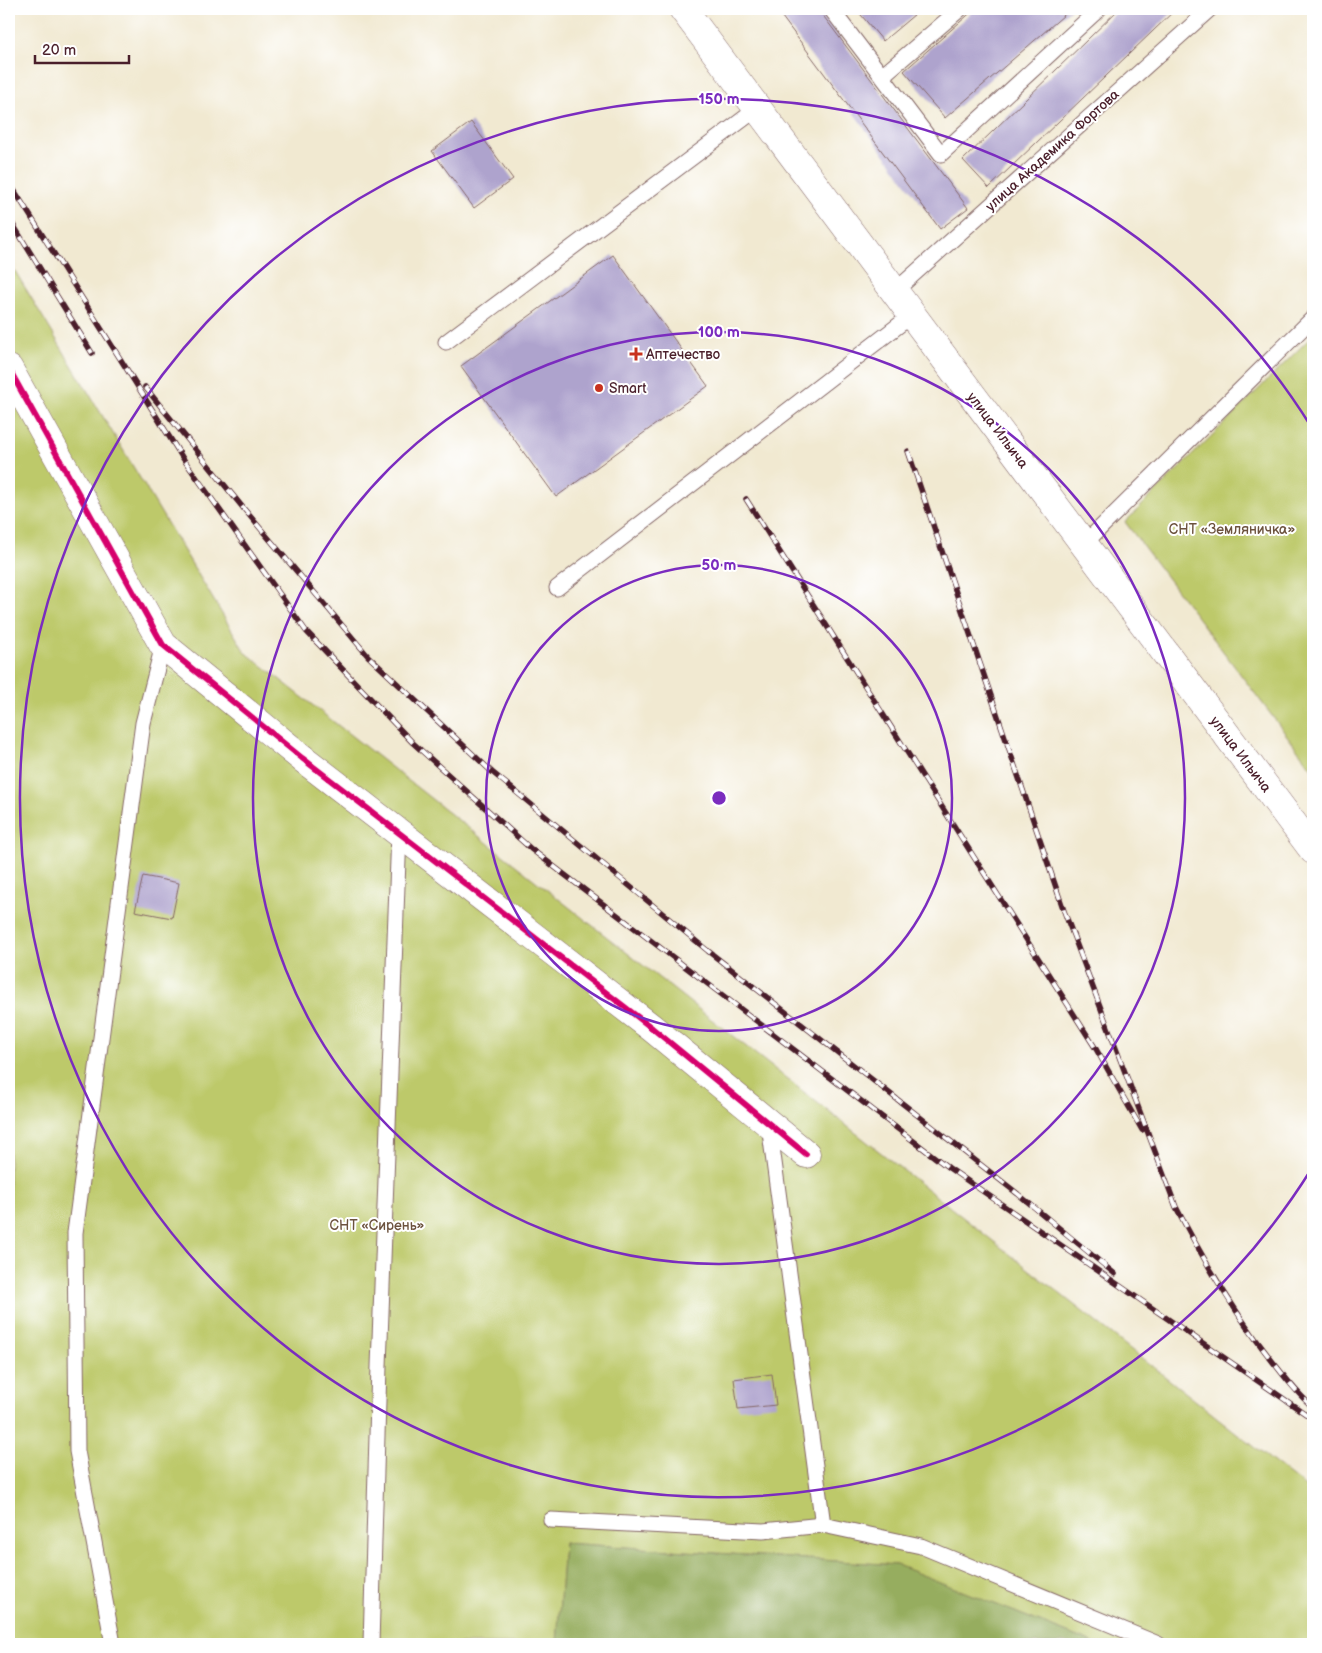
<svg xmlns="http://www.w3.org/2000/svg" width="1322" height="1653" viewBox="0 0 1322 1653" font-family="'Balsamiq Sans',sans-serif">
  <rect width="100%" height="100%" fill="#fff"/>
  <filter id="ink" filterUnits="userSpaceOnUse"><feTurbulence type="fractalNoise" baseFrequency=".02" numOctaves="2"/><feDisplacementMap in="SourceGraphic" scale="10" xChannelSelector="R" yChannelSelector="G"/><feConvolveMatrix kernelMatrix="1 2 1 2 8 2 1 2 1" color-interpolation-filters="sRGB"/></filter>
  <filter id="wash" filterUnits="userSpaceOnUse"><feTurbulence type="fractalNoise" baseFrequency=".0096" numOctaves="4" result="noise"/><feDisplacementMap in="SourceGraphic" scale="20" xChannelSelector="R" yChannelSelector="G"/><feGaussianBlur stdDeviation="1.12" result="paint"/><feColorMatrix in="noise" values="0 0 0 0 0 0 0 0 0 0 0 0 0 0 0 0 0 1.4 0 .05"/><feComposite in="paint" operator="in"/></filter>
  <g filter="url(#wash)">
    <rect width="100%" height="100%" fill="#f1e9d1"/>
    <!-- green -->
    <path fill="#bdc96b" stroke="#84744b" d="M9,261L245,652L1313,1493V1644H1095L896,1565L564,1543L557,1644H9Z
      M1313,335V770L1125,522Z"/>
    <!-- forest -->
    <path fill="#96ad5f" stroke="#706645" d="M564,1543L897,1565L1095,1644H557Z"/>
    <g id="blocks">
      <!-- building -->
      <path fill="#aea3cd" d="M776,9H818L968,208L940,229Z
        M856,9H921L883,41Z
        M975,9H1071L945,118L904,71Z
        M1119,9H1176L989,188L963,160Z
        M471,122L513,179L474,208L432,151Z
        M613,255L708,386L556,497L461,366Z
        M143,876L179,883L172,918L135,911Z
        M772,1374L776,1405L738,1409L734,1379Z"/>
    </g>
  </g>
  <g filter="url(#ink)">
    <use href="#blocks" fill-opacity="0" stroke="#846665" stroke-width="1"/>
    <g fill="none" stroke-linecap="round" stroke-linejoin="round">
      <!-- lane casing -->
      <g stroke="#846665" stroke-width="17">
        <path id="lane" d="M831,9L941,154L1099,9
          M882,76L960,9
          M895,291L1210,9
          M446,342L758,108
          M1084,544L1313,318
          M557,588L912,315
          M769,1125L823,1525
          M551,1520L763,1531L823,1525L921,1546L1158,1644
          M113,1644L77,1451L75,1233L143,723L163,645
          M371,1644L379,1366L399,833"/>
      </g>
      <!-- street casing -->
      <g stroke="#846665" stroke-width="29">
        <path id="street" d="M9,369L163,645L302,758L652,1028L806,1154"/>
      </g>
      <!-- secondary casing -->
      <g stroke="#846665" stroke-width="29">
        <path id="secondary" d="M683,9L1313,850"/>
      </g>
      <!-- lane -->
      <use href="#lane" stroke="#fff" stroke-width="15"/>
      <!-- street -->
      <use href="#street" stroke="#fff" stroke-width="28"/>
      <!-- secondary -->
      <use href="#secondary" stroke="#fff" stroke-width="28"/>
      <!-- rail casing -->
      <g stroke="#4a1f2b" stroke-width="5.5">
        <path id="rail" d="M9,182L182,457L306,631L413,743L531,849L949,1168L1313,1419
          M9,218L92,353
          M145,387L244,509L368,656L492,772L708,951L1018,1194L1115,1274
          M908,451L1064,911L1176,1207C1204,1261 1235,1314 1273,1362C1286,1378 1297,1394 1313,1407
          M746,499L1096,1049L1142,1130"/>
      </g>
      <!-- rail -->
      <use href="#rail" stroke="#fff" stroke-width="4" stroke-dasharray="11" stroke-linecap="butt"/>
      <!-- cycleway casing -->
      <g stroke="#fff" stroke-width="9">
        <path id="cycleway" d="M9,369L163,645L302,758L652,1028L806,1154"/>
      </g>
      <!-- cycleway -->
      <use href="#cycleway" stroke="#d6006c" stroke-width="6"/>
    </g>
  </g>
  <!-- distance rings -->
  <g fill="none" stroke="#7b2cbf" stroke-width="2.5">
    <circle cx="719" cy="798" r="233"/>
    <circle cx="719" cy="798" r="466"/>
    <path d="M1312 1168A699 699 0 1 1 1312 428"/>
  </g>
  <!-- markers -->
  <g fill="#c8321e" stroke="#fff" stroke-width="2">
    <path d="M633.5 346.5h5v5h5v5h-5v5h-5v-5h-5v-5h5z"/>
    <circle cx="599" cy="388" r="5"/>
  </g>
  <g text-anchor="middle" stroke-width="4" stroke-linejoin="round" paint-order="stroke">
    <!-- street labels -->
    <g font-size="14" fill="#4a1f2b" stroke="#fff">
      <text transform="translate(1052 150) rotate(-42)" y="5">улица Академика Фортова</text>
      <text transform="translate(998 430) rotate(53)" y="5">улица Ильича</text>
      <text transform="translate(1241 754) rotate(53)" y="5">улица Ильича</text>
    </g>
    <!-- poi labels -->
    <g font-size="14" fill="#4a1f2b" stroke="#fff" text-anchor="start">
      <text x="646" y="359">Аптечество</text>
      <text x="609" y="393">Smart</text>
    </g>
    <!-- park labels -->
    <g font-size="14" fill="#6c523e" stroke="#fff">
      <text x="1232" y="534">СНТ «Земляничка»</text>
      <text x="377" y="1230">СНТ «Сирень»</text>
    </g>
  </g>
  <circle cx="719" cy="798" r="8" fill="#7b2cbf" stroke="#fff" stroke-width="2.5"/>
  <g font-size="15" text-anchor="middle" font-weight="bold" fill="#7b2cbf" stroke="#fff" stroke-width="4" stroke-linejoin="round" paint-order="stroke">
    <text x="719" y="104">150 m</text>
    <text x="719" y="337">100 m</text>
    <text x="719" y="570">50 m</text>
  </g>
  <!-- margin -->
  <rect width="1322" height="1653" fill="none" stroke="#fff" stroke-width="30"/>
  <!-- scale -->
  <path d="M35 55v8h94v-8" fill="none" stroke="#4a1f2b" stroke-width="2.5"/>
  <text x="42" y="55" font-size="15" fill="#4a1f2b" stroke="#ffffff" stroke-width="4" paint-order="stroke">20 m</text>
</svg>
